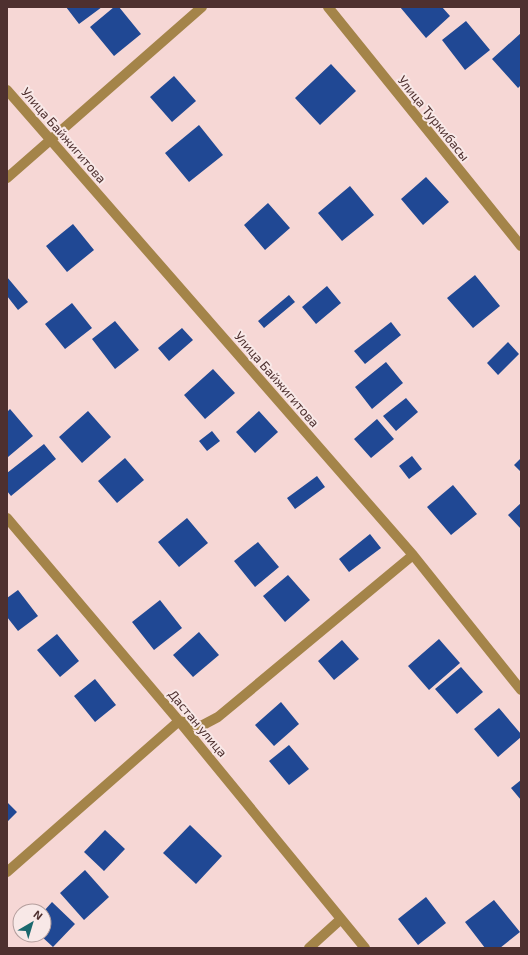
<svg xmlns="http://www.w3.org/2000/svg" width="528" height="955" viewBox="0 0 528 955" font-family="'Exo 2',sans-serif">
  <rect width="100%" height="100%" fill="#f6d7d5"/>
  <!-- building -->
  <path fill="#204894" d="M66,7H102L79,24Z
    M114,7H119L141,34L114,56L90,27Z
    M400,7H442L450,16L426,38Z
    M466,21L490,50L465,70L442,40Z
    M521,33V85L518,88L492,59Z
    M331,64L356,91L320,125L295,98Z
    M174,76L196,101L172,122L150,97Z
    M199,125L223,155L189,182L165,153Z
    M426,177L449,202L423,225L401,199Z
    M350,186L374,215L342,241L318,213Z
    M268,203L290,228L265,250L244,225Z
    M73,224L94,250L67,272L46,246Z
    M475,275L500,306L473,328L447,298Z
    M7,277L28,302L18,310L7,296Z
    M327,286L341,303L316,324L302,307Z
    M289,295L295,302L264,328L258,321Z
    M72,303L92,328L65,349L45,324Z
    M115,321L139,350L115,369L92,339Z
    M391,322L401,335L365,364L354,351Z
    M182,328L193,340L169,361L158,348Z
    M508,342L519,354L498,375L487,363Z
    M386,362L403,383L372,409L355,387Z
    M213,369L235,393L205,419L184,395Z
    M406,398L418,412L396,431L383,416Z
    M10,409L33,436L8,457L7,455V412Z
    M88,411L111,437L82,463L59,437Z
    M259,411L278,432L255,453L236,432Z
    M377,419L394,439L371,458L354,439Z
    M212,431L220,441L207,451L199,441Z
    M44,444L56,459L11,496L7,491V473Z
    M412,456L422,469L409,479L399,466Z
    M125,458L144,480L117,503L98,481Z
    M521,458V472L514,465Z
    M317,476L325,487L295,509L287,498Z
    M453,485L477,514L451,535L427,507Z
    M521,503V529L508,515Z
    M187,518L208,543L179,567L158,542Z
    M370,534L381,548L349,572L339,559Z
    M258,542L279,567L255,587L234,561Z
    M288,575L310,600L285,622L263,596Z
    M18,590L38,616L18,631L7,617V598Z
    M160,600L182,628L154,650L132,622Z
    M199,632L219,655L193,677L173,655Z
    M57,634L79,661L60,677L37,650Z
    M439,639L460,663L429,690L408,666Z
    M342,640L359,659L334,680L318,661Z
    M461,667L483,692L457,714L435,689Z
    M95,679L116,705L95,722L74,696Z
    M281,702L299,724L274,746L255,725Z
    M499,708L521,734V737L498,757L474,729Z
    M289,745L309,769L289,785L269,761Z
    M521,780V800L511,788Z
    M7,802L17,812L7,822Z
    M190,825L222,856L196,884L163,853Z
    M105,830L125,849L104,871L84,852Z
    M85,870L109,897L84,920L60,893Z
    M426,897L446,923L418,945L398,919Z
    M494,900L520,932L500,948H485L465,922Z
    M52,902L75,924L53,947L40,935H44V911Z"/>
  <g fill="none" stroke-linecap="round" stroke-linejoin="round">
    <!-- minor -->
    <path stroke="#a48449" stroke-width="10" d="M328,7L521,246
      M7,90L413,555L521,690
      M7,178L202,7
      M7,518L179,721L365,948
      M7,872L179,721L201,726L218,717L413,555
      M309,948L341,919"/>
  </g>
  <g text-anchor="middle" stroke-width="4" stroke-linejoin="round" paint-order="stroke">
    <!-- street labels -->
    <g font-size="13" fill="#4e302f" stroke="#f8e8e7">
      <text transform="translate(434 118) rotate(51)" y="5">Улица Туркибасы</text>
      <text transform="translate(64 135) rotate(49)" y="5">Улица Байжигитова</text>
      <text transform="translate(277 379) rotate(49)" y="5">Улица Байжигитова</text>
      <text transform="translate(198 723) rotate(50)" y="5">Дастан улица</text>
    </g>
  </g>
  <!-- border -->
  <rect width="528" height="955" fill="none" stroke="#4e302f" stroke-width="16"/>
  <!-- north arrow -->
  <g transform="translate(32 923) rotate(38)"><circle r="19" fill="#f8e8e7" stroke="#b49e9d"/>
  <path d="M0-3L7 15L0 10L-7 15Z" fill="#1b686e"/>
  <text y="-6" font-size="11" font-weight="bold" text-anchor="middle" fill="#4e302f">N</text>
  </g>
</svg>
